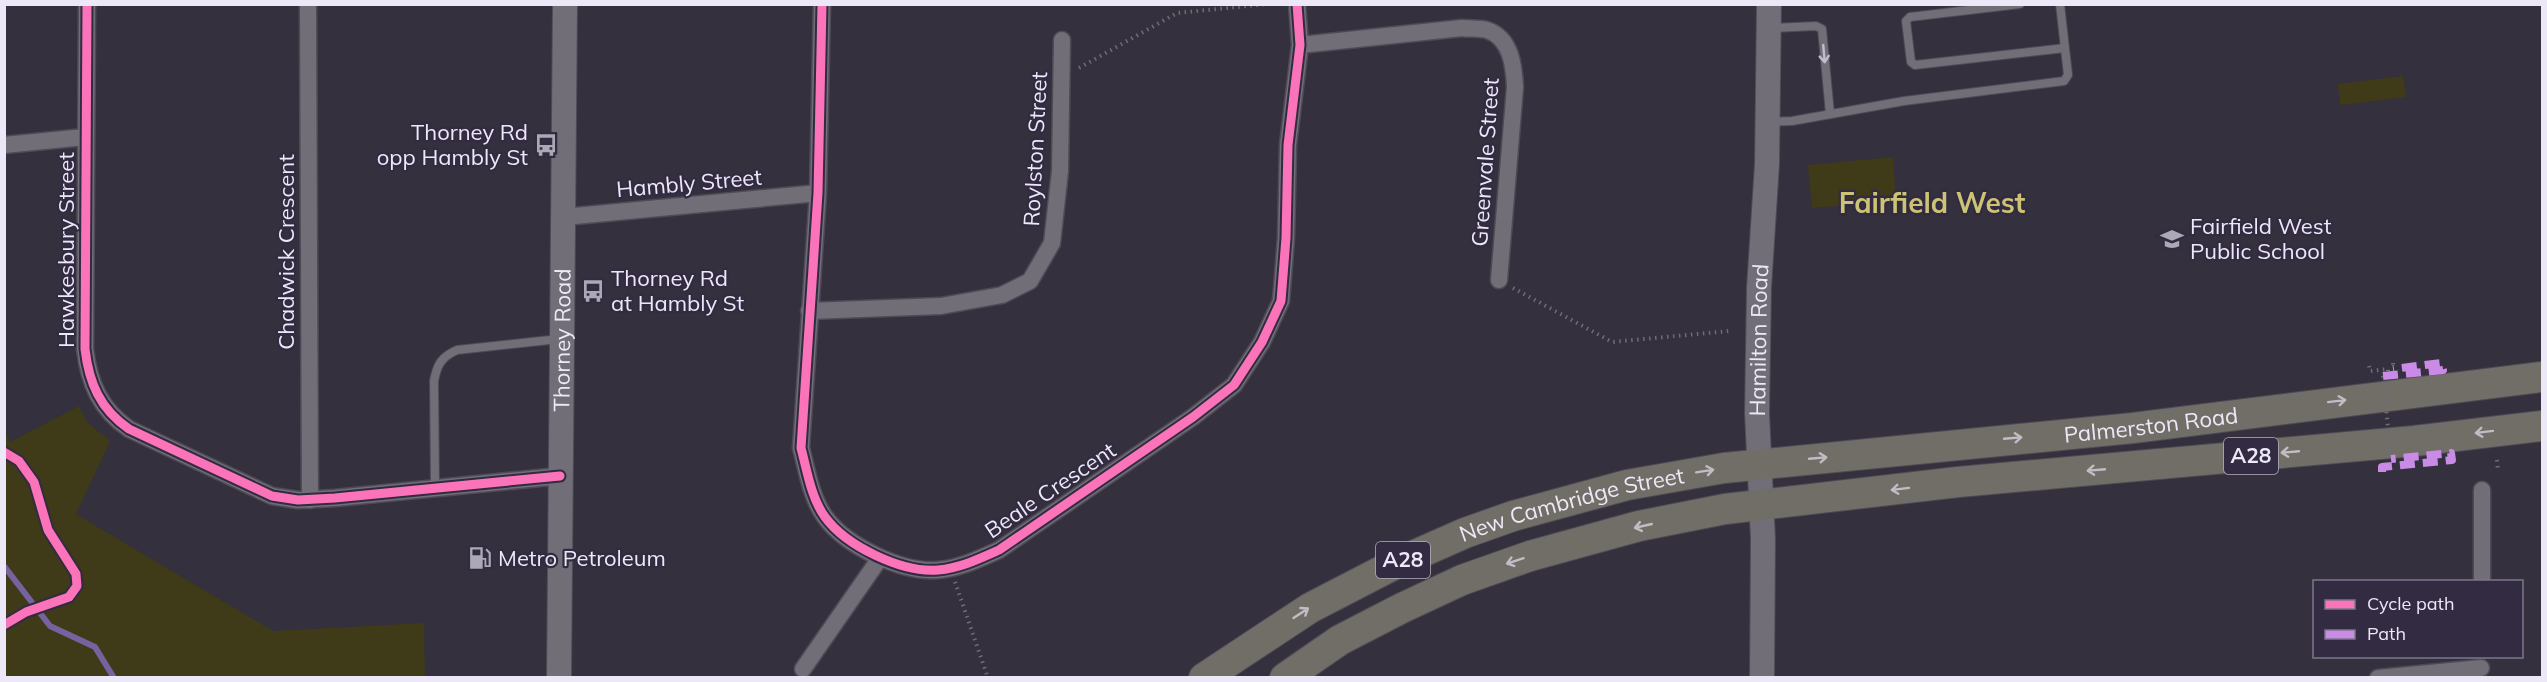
<svg xmlns="http://www.w3.org/2000/svg" width="2547" height="682" viewBox="0 0 2547 682" font-family="Mulish,sans-serif">
  <rect width="100%" height="100%" fill="#34303d"/>
  <!-- green -->
  <path fill="#3f3a17" d="M2403,76L2406,97L2340,105L2338,84Z
    M1893,157L1896,201L1812,208L1808,165Z
    M79,406L88,423L110,441L76,514L273,631L424,623L425,677H5V431L10,442Z"/>
  <g fill="none" stroke-linecap="round" stroke-linejoin="round">
    <!-- stream -->
    <path stroke="#7762a0" stroke-width="6" d="M4,566L50,626L95,647L114,678"/>
    <!-- lane casing -->
    <g stroke="#4f4b56" stroke-width="10">
      <path id="lane" d="M2020,4L1910,17L1906,21L1911,62L1915,65L2065,48
        M1772,28L1816,26L1822,29L1830,114
        M1768,122L1792,121L1904,101L2064,81L2068,75L2060,4
        M435,488L434,381C437,365 441,357 457,350L559,339"/>
    </g>
    <!-- street casing -->
    <g stroke="#4f4b56" stroke-width="19">
      <path id="street" d="M87,4L85,349C89,383 100,409 129,429L272,496L298,500L335,498L560,476
        M308,4L310,500
        M822,4L818,193L801,448C807,470 811,498 825,517C846,546 902,573 938,570C960,568 979,559 999,550L1193,417L1234,385L1262,342L1281,301L1286,238L1288,145L1300,45L1297,4
        M1300,45L1462,28C1470,29 1479,28 1487,30C1511,38 1514,66 1515,87L1499,280
        M4,145L85,137
        M564,217L818,193
        M809,311L941,306L1002,295L1030,281L1052,243L1060,171L1062,40
        M2482,582V490
        M803,669L880,558
        M2378,678L2481,668"/>
    </g>
    <!-- secondary casing -->
    <g stroke="#4f4b56" stroke-width="26">
      <g id="secondary">
        <path id="s1" d="M559,678L565,4"/>
        <path id="s2" d="M1762,678L1763,539L1757,413L1759,288L1767,164L1769,4"/>
      </g>
    </g>
    <!-- highway casing -->
    <g stroke="#4f4b56" stroke-width="32">
      <g id="highway">
        <path id="s3" d="M1204,678L1310,608L1397,563L1465,533L1513,516L1627,485L1724,468L2133,428L2542,377"/>
        <path d="M1285,678L1340,640L1402,608L1462,580L1530,556L1639,526L1725,509L1958,482L2414,441L2542,426"/>
      </g>
    </g>
    <!-- path -->
    <path stroke="#706c77" stroke-width="4" stroke-dasharray="1.5 4.5" stroke-linecap="butt" d="M1079,68L1177,13L1268,4
      M1513,288L1612,342L1729,331
      M2393,363V369
      M2369,366L2370,371L2388,369V372
      M2497,460L2498,471
      M955,582L988,678"/>
    <!-- lane -->
    <use href="#lane" stroke="#716e78" stroke-width="8"/>
    <!-- street -->
    <use href="#street" stroke="#716e78" stroke-width="16"/>
    <!-- secondary -->
    <use href="#secondary" stroke="#716e78" stroke-width="24"/>
    <!-- highway -->
    <use href="#highway" stroke="#716e68" stroke-width="30"/>
    <!-- path-bridge -->
    <path stroke="#706c77" stroke-width="4" stroke-dasharray="1.5 4.5" stroke-linecap="butt" d="M2383,376L2391,459"/>
    <!-- quiet -->
    <path stroke="#ca8be6" stroke-width="8" stroke-dasharray="15 8" stroke-linecap="butt" d="M2383,376L2443,370L2441,363L2393,369
      M2382,472V467L2452,460L2451,453L2391,459"/>
    <!-- cycleway casing -->
    <g stroke="#322b42" stroke-width="13">
      <path id="cycleway" d="M87,4L85,349C89,383 100,409 129,429L272,496L298,500L335,498L560,476
        M822,4L818,193L801,448C807,470 811,498 825,517C846,546 902,573 938,570C960,568 979,559 999,550L1193,417L1234,385L1262,342L1281,301L1286,238L1288,145L1300,45L1297,4
        M4,452L19,461L34,482L48,530L76,574L77,586L69,597L26,612L4,625"/>
    </g>
    <!-- cycleway -->
    <use href="#cycleway" stroke="#fb73b8" stroke-width="9"/>
  </g>
  <!-- one-way arrows -->
  <defs><path id="oneway-shaft" d="M-6 0H5M1.5-3L5.5 0L1.5 3" fill="none" stroke-width="1.6" stroke-linecap="round" stroke-linejoin="round" transform="scale(1.5)"/></defs>
  <use stroke="#c2bdcb" href="#oneway-shaft" transform="translate(1824 54) rotate(85)"/>
  <g stroke="#c2bdc5">
    <use href="#oneway-shaft" transform="translate(2337 401) rotate(-7)"/>
    <use href="#oneway-shaft" transform="translate(2484 432) rotate(173)"/>
    <use href="#oneway-shaft" transform="translate(2013 438) rotate(-5)"/>
    <use href="#oneway-shaft" transform="translate(2290 452) rotate(175)"/>
    <use href="#oneway-shaft" transform="translate(1818 458) rotate(-5)"/>
    <use href="#oneway-shaft" transform="translate(2096 470) rotate(175)"/>
    <use href="#oneway-shaft" transform="translate(1705 471) rotate(-9)"/>
    <use href="#oneway-shaft" transform="translate(1900 489) rotate(173)"/>
    <use href="#oneway-shaft" transform="translate(1643 526) rotate(167)"/>
    <use href="#oneway-shaft" transform="translate(1515 561) rotate(162)"/>
    <use href="#oneway-shaft" transform="translate(1301 613) rotate(-33)"/>
  </g>
  <!-- icons -->
  <defs>
    <g id="bus-bare" transform="scale(1.8)"><path d="M-5-6H5V4H4V6H2V4H-2V6H-4V4H-5ZM-3.5-4V0h7V-4ZM-3.5 1.2v1.5H-2V1.2ZM2 1.2v1.5H3.5V1.2Z" fill="#aca8b6" stroke="#322b42" stroke-width="2.5" paint-order="stroke"/></g>
    <g id="school-bare" transform="scale(1.8)"><path d="M0-5L7-2L0 1L-7-2ZM-4 1L0 2.5L4 1V4Q0 6-4 4Z" fill="#aca8b6" stroke="#322b42" stroke-width="2.5" paint-order="stroke"/></g>
    <g id="fuel-bare" transform="scale(1.8)"><path d="M-5.5-6h7V0h2V4h1.3V-2.5L3-4.5l.8-.8L6-3V5H2.5V1h-1V6h-7ZM-4.2-4.7v3.2H.2V-4.7Z" fill="#aca8b6" stroke="#322b42" stroke-width="2.5" paint-order="stroke"/></g>
  </defs>
  <g fill-rule="evenodd">
    <use href="#bus-bare" x="546" y="145"/>
    <use href="#school-bare" x="2172" y="239"/>
    <use href="#bus-bare" x="593" y="291"/>
    <use href="#fuel-bare" x="480" y="558"/>
  </g>
  <g text-anchor="middle" stroke-width="4.5" stroke-linejoin="round" paint-order="stroke">
    <!-- shield labels -->
    <g fill="#322b42" stroke="#b5afc1" stroke-width="1.5">
      <rect x="2224" y="438" width="54" height="36" rx="4.5"/>
      <rect x="1376" y="542" width="54" height="36" rx="4.5"/>
    </g>
    <g font-size="21" font-weight="bold" fill="#ede8f7">
      <text x="2251" y="463">A28</text>
      <text x="1403" y="567">A28</text>
    </g>
    <!-- poi labels -->
    <g font-size="22" fill="#ede8f7" stroke="#322b42" text-anchor="start">
      <text x="528" y="140" text-anchor="end">Thorney Rd<tspan x="528" dy="25">opp Hambly St</tspan></text>
      <text x="2190" y="234">Fairfield West<tspan x="2190" dy="25">Public School</tspan></text>
      <text x="611" y="286">Thorney Rd<tspan x="611" dy="25">at Hambly St</tspan></text>
      <text x="498" y="566">Metro Petroleum</text>
    </g>
    <!-- street labels -->
    <g font-size="22" fill="#ede8f7" stroke="#322b42">
      <text transform="translate(1035 149) rotate(-87)" y="8">Roylston Street</text>
      <text transform="translate(1485 162) rotate(-86)" y="8">Greenvale Street</text>
      <text transform="translate(689 183) rotate(-5)" y="8">Hambly Street</text>
      <text transform="translate(66 250) rotate(-90)" y="8">Hawkesbury Street</text>
      <text transform="translate(286 252) rotate(-90)" y="8">Chadwick Crescent</text>
      <text dy="8" stroke="none"><textPath href="#s1" startOffset="338">Thorney Road</textPath></text>
      <text dy="8" stroke="none"><textPath href="#s2" startOffset="338">Hamilton Road</textPath></text>
      <text dy="8" stroke="none"><textPath href="#s3" startOffset="996">Palmerston Road</textPath></text>
      <text transform="translate(1050 490) rotate(-34)" y="8">Beale Crescent</text>
      <text dy="8" stroke="none"><textPath href="#s3" startOffset="410">New Cambridge Street</textPath></text>
    </g>
    <!-- district labels -->
    <g font-size="28" font-weight="bold" fill="#ccc374" stroke="#322b42">
      <text x="1932" y="213">Fairfield West</text>
    </g>
  </g>
  <!-- border -->
  <rect width="2547" height="682" fill="none" stroke="#ede8f7" stroke-width="12"/>
  <!-- legend -->
  <rect x="2313" y="580" width="210" height="78" fill="#322b42" stroke="#7d778a" stroke-width="1.5"/>
  <rect x="2325" y="600" width="30" height="9" fill="#fb73b8" stroke="#7d778a" stroke-width="1.5"/>
  <text x="2367" y="610" font-size="18" fill="#ede8f7">Cycle path</text>
  <rect x="2325" y="630" width="30" height="9" fill="#ca8be6" stroke="#7d778a" stroke-width="1.5"/>
  <text x="2367" y="640" font-size="18" fill="#ede8f7">Path</text>
</svg>
